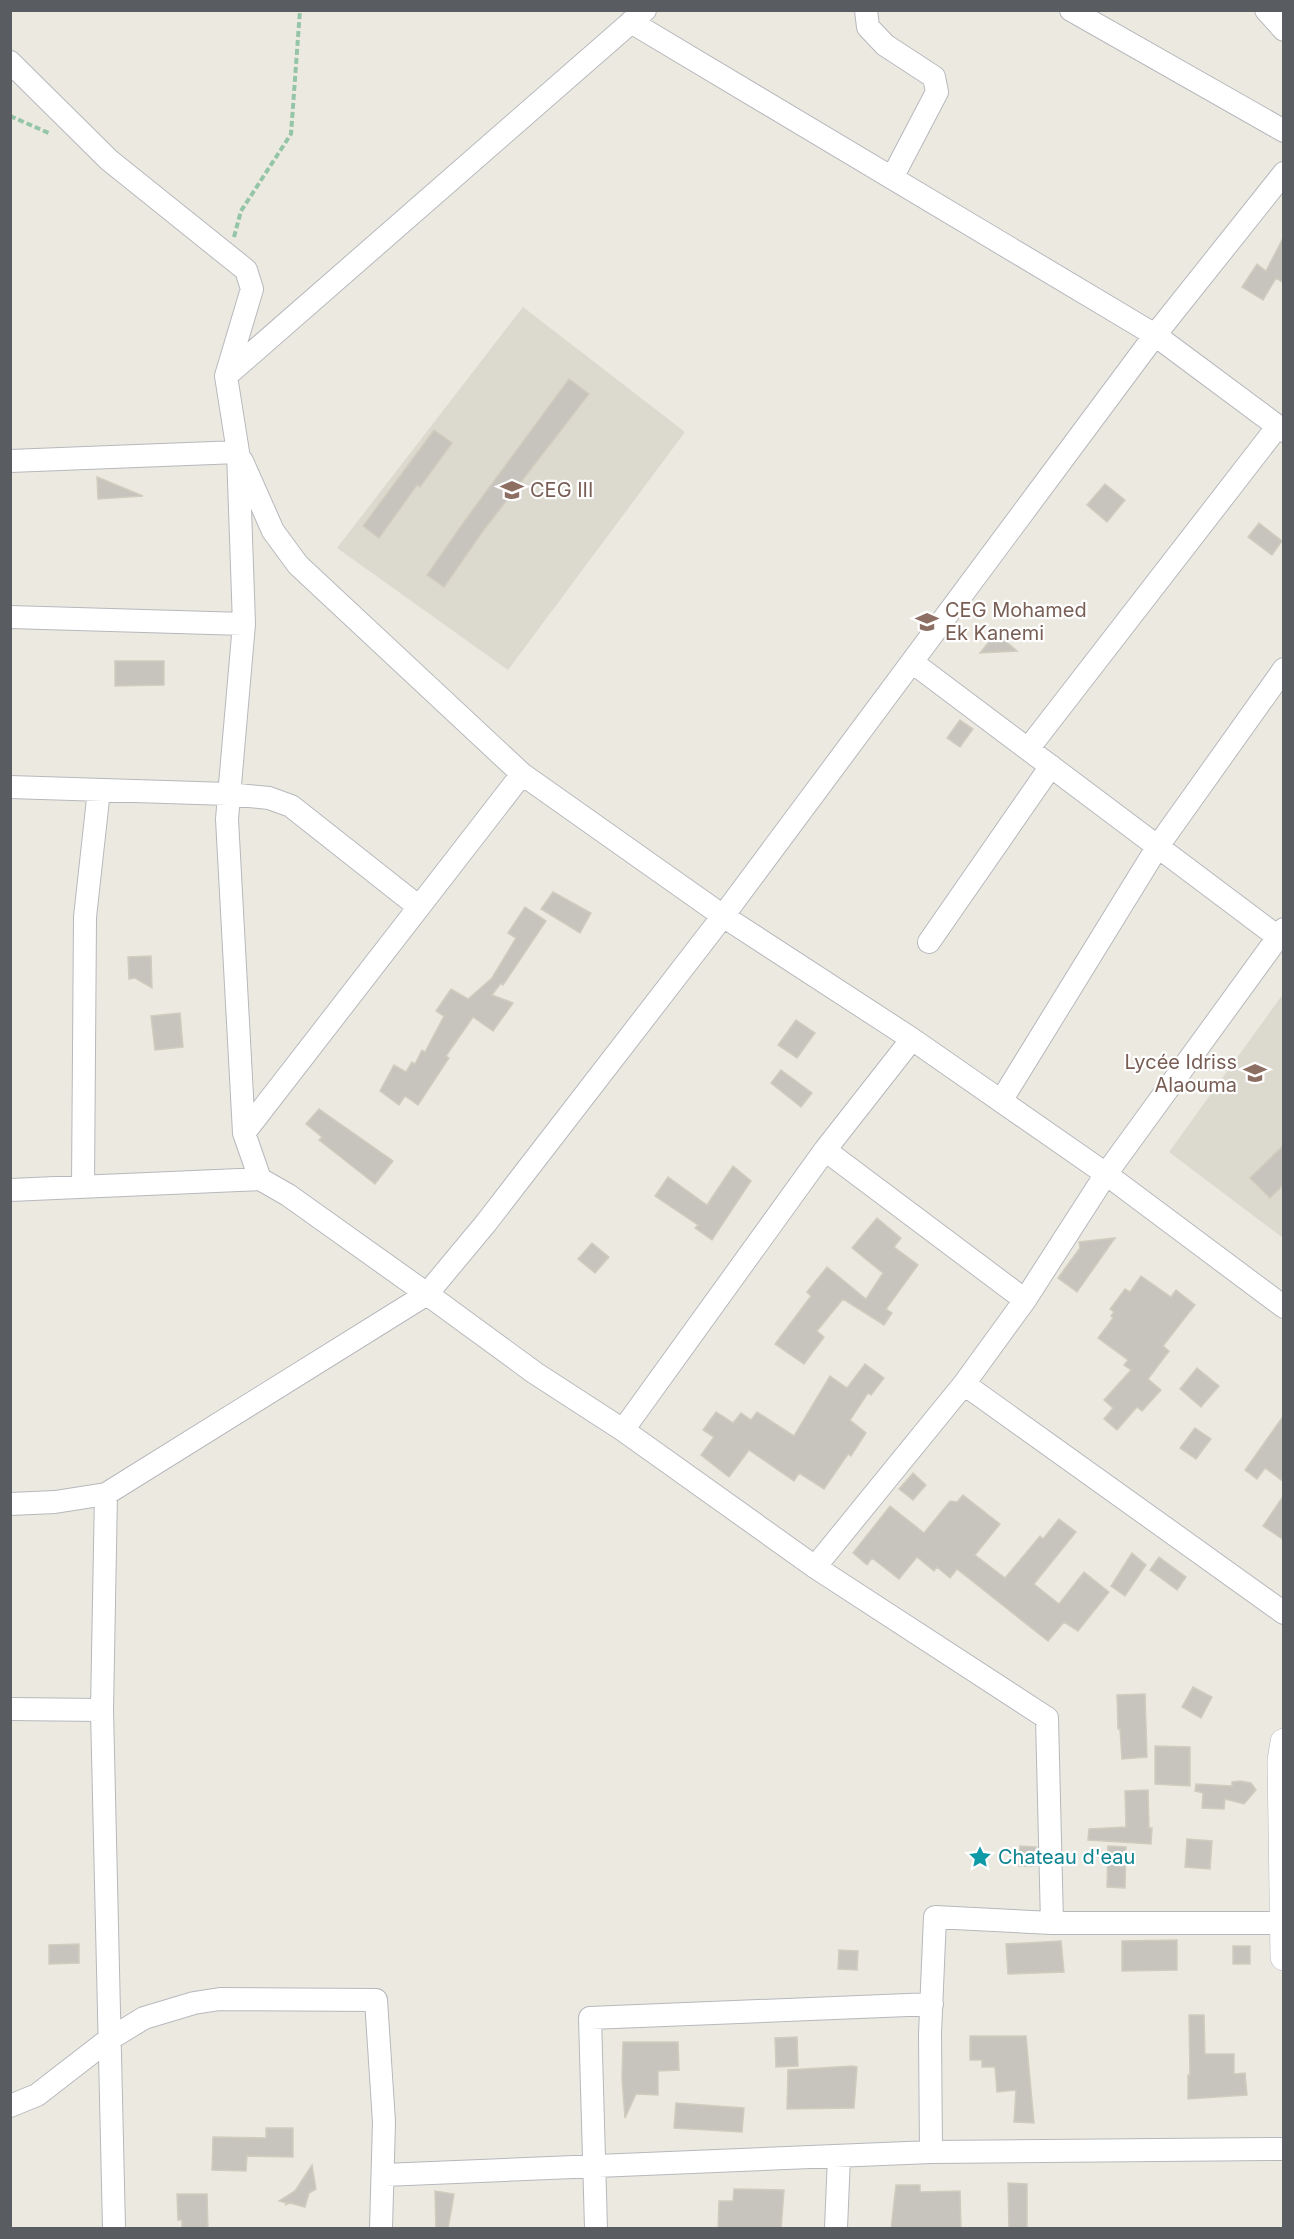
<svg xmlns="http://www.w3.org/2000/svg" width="1294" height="2239" viewBox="0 0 1294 2239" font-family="Inter,sans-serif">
  <rect width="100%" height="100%" fill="#eceae0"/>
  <!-- education -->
  <path fill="#dcd9ce" d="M523,307L685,432L508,670L337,548Z
    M1283,994V1238L1169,1152Z"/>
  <!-- building -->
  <path fill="#c7c4bd" stroke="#d0ccbe" stroke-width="1.5" d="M1284,236V283L1276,278L1263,300L1242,287L1257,264L1266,271Z
    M569,379L589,394L483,531L444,587L427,575L466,519Z
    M434,430L452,443L420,487L417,485L379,538L363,526Z
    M97,477L143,496L98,499Z
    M1105,484L1125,500L1107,522L1087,505Z
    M1259,523L1282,541L1272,555L1248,537Z
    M996,633L1017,651L980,653Z
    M115,661H164V685L115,686Z
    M960,720L973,729L960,747L947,738Z
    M553,892L591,913L580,933L541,909Z
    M525,907L546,921L503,985L501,983L492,995L513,1003L493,1031L473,1017L446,1056L449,1058L418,1105L405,1096L399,1105L380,1091L394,1065L406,1072L412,1062L415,1064L422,1050L425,1052L444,1016L436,1011L451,989L468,999L492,978L516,938L508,933Z
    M151,956L152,988L135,978L129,979L128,957Z
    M180,1013L183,1047L155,1050L151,1016Z
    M796,1020L815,1033L797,1058L778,1045Z
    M781,1070L812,1093L801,1107L771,1083Z
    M319,1109L393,1161L375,1184L319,1140L322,1137L306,1124Z
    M1284,1145V1184L1270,1198L1250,1178Z
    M733,1166L751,1181L712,1240L695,1228L698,1225L655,1196L668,1177L707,1205Z
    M877,1218L901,1238L894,1247L918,1265L886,1309L892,1313L884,1325L843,1299L817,1331L824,1337L804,1364L775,1344L811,1296L807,1292L827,1267L866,1299L883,1273L852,1248Z
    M1115,1238L1077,1292L1058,1278L1080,1248L1079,1242Z
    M592,1243L609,1257L595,1273L578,1259Z
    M1141,1276L1171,1297L1176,1290L1195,1305L1163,1346L1169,1351L1148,1379L1161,1390L1142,1411L1137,1407L1117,1430L1104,1419L1113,1408L1104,1400L1131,1370L1124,1365L1128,1360L1098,1338L1113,1318L1111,1316L1114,1312L1110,1309L1125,1289L1130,1292Z
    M865,1364L884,1378L871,1395L868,1393L850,1420L866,1433L851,1456L848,1454L824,1489L799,1473L794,1481L749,1450L729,1477L701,1455L714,1437L703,1430L716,1412L733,1423L741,1413L751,1420L757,1412L794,1436L830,1376L847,1388Z
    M1197,1368L1219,1386L1201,1407L1180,1389Z
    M1284,1415V1482L1265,1468L1257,1479L1245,1470Z
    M1195,1428L1211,1439L1196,1459L1180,1448Z
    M913,1473L926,1485L913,1500L899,1489Z
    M963,1495L1000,1524L975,1555L1005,1578L1040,1536L1043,1539L1059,1519L1076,1532L1034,1584L1059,1604L1084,1572L1109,1592L1078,1631L1064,1622L1048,1641L957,1569L950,1578L937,1567L934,1571L917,1557L899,1579L872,1558L867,1565L853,1553L890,1506L924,1533L950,1501L957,1502Z
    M1284,1495V1540L1263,1526Z
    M1132,1553L1146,1565L1125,1596L1111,1586Z
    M1159,1557L1186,1577L1177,1590L1150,1570Z
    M1193,1687L1212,1697L1201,1718L1182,1707Z
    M1145,1694L1147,1757L1122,1759L1120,1729H1118L1117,1695Z
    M1155,1746L1190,1747V1786L1155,1784Z
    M1240,1781L1251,1783L1256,1790L1244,1804L1225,1799L1224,1809L1202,1808L1203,1793L1195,1791L1196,1784L1232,1786V1782Z
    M1148,1790L1149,1828H1152L1151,1844L1088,1840L1089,1829L1126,1827L1125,1791Z
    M1187,1839L1212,1841L1210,1869L1185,1867Z
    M1020,1846L1036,1847L1035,1866H1019Z
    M1108,1846L1126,1847L1125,1888L1107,1887Z
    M1177,1940V1970L1122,1971V1941Z
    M1061,1941L1064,1972L1008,1974L1006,1944Z
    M79,1944V1963L49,1964V1945Z
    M1233,1946H1250V1964H1233Z
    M839,1950L858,1951L857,1970L838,1969Z
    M1189,2015H1204L1205,2054H1234V2074L1245,2073L1247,2095L1188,2099V2075H1190Z
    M970,2036H1026L1034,2123L1014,2122L1016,2090L997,2092L995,2067H982V2060H970Z
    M797,2037L798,2066L776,2067L775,2038Z
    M623,2042H678L679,2070L658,2071V2095L636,2094L625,2118L622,2078Z
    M853,2066L857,2067L854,2108L787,2109L788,2070Z
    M676,2103L744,2108L742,2132L674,2128Z
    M266,2128H293V2157L247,2156L246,2171L212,2170L213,2137L266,2138Z
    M312,2165L316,2189L309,2193L305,2207L290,2203L285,2205L287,2203L279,2201L295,2191Z
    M1008,2183L1027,2184V2228L1009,2229Z
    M896,2185H920V2192L960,2191L961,2229H891Z
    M734,2189L784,2190L781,2229H718L719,2201H733Z
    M435,2191L454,2194L448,2229H436Z
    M177,2194H207L208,2229H182V2220H178Z"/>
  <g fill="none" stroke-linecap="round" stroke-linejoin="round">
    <!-- minor casing -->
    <g stroke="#b6b8bd" stroke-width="24">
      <path id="minor" d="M866,10L868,27L885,45L934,77L937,92L892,178
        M1071,10L1284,131
        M1266,10L1284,30
        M631,22L1155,335L1284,431
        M10,62L109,160L246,270L252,289L226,376L238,452L244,624L227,819L244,1133L260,1179L288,1195L427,1294L486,1223L723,916L1155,335L1284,173
        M226,376L645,10
        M10,461L238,452
        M242,461L273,531L298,565L522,774L723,916L912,1039L1106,1174L1284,1307
        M10,617L244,624
        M912,662L1278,937
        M1028,749L1278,426
        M10,787L228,794L269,798L291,806L419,907
        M929,942L1051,766
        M912,1039L825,1150L623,1430L815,1567L1047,1718L1052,1923
        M1001,1101L1158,846L1284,669
        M244,1133L522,774
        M825,1150L1025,1300
        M83,1186L85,917L99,790
        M10,1190L260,1179
        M964,1384L1284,1613
        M106,1494L102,1710L114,2228
        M10,1504L55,1502L106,1494L427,1294L535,1373L623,1430
        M815,1567L964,1384L1025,1300L1106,1174L1284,929
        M10,1709L102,1710
        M1282,1923H1052L935,1917L930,2034L931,2152L1284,2149
        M10,2106L37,2095L108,2040L144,2018L194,2003L220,1999L376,2000L384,2122L381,2228
        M384,2175L931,2152
        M596,2228L590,2018L932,2004
        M836,2228L839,2157"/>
    </g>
    <!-- tertiary casing -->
    <g stroke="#b6b8bd" stroke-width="28">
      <path id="tertiary" d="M1284,1742L1281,1761L1284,1957"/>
    </g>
    <!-- path -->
    <path stroke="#95c5a7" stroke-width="4" stroke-dasharray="6 3" stroke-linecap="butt" d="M10,116L51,134
      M234,237L241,211L291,134L300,10"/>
    <!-- minor -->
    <use href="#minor" stroke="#fff" stroke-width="22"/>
    <!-- tertiary -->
    <use href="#tertiary" stroke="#fff" stroke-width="27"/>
  </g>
  <!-- icons -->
  <defs>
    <g id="school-bare" transform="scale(1.8)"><path d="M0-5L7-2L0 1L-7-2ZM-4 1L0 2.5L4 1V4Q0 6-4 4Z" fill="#8d6e63" stroke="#fff" stroke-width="2.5" paint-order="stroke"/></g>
    <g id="sight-bare" transform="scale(1.8)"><path d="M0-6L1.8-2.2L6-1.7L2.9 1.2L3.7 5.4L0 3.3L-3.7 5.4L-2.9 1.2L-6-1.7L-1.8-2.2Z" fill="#0f9aa8" stroke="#fff" stroke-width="2.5" paint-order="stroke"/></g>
  </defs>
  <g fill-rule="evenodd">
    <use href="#school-bare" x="512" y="490"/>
    <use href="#school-bare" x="927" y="622"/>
    <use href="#school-bare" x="1255" y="1073"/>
    <use href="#sight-bare" x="980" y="1857"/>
  </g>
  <g text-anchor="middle" stroke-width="4.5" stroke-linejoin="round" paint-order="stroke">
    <!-- education labels -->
    <g font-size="20" fill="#785e54" stroke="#fff" text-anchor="start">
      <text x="530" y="497">CEG III</text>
      <text x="945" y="617">CEG Mohamed<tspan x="945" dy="23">Ek Kanemi</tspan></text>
      <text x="1237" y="1069" text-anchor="end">Lycée Idriss<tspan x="1237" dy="23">Alaouma</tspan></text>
    </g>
    <!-- culture labels -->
    <g font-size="20" fill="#0d838f" stroke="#fff" text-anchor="start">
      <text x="998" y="1864">Chateau d'eau</text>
    </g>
  </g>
  <!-- border -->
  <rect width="1294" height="2239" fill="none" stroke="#595c61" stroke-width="24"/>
</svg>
